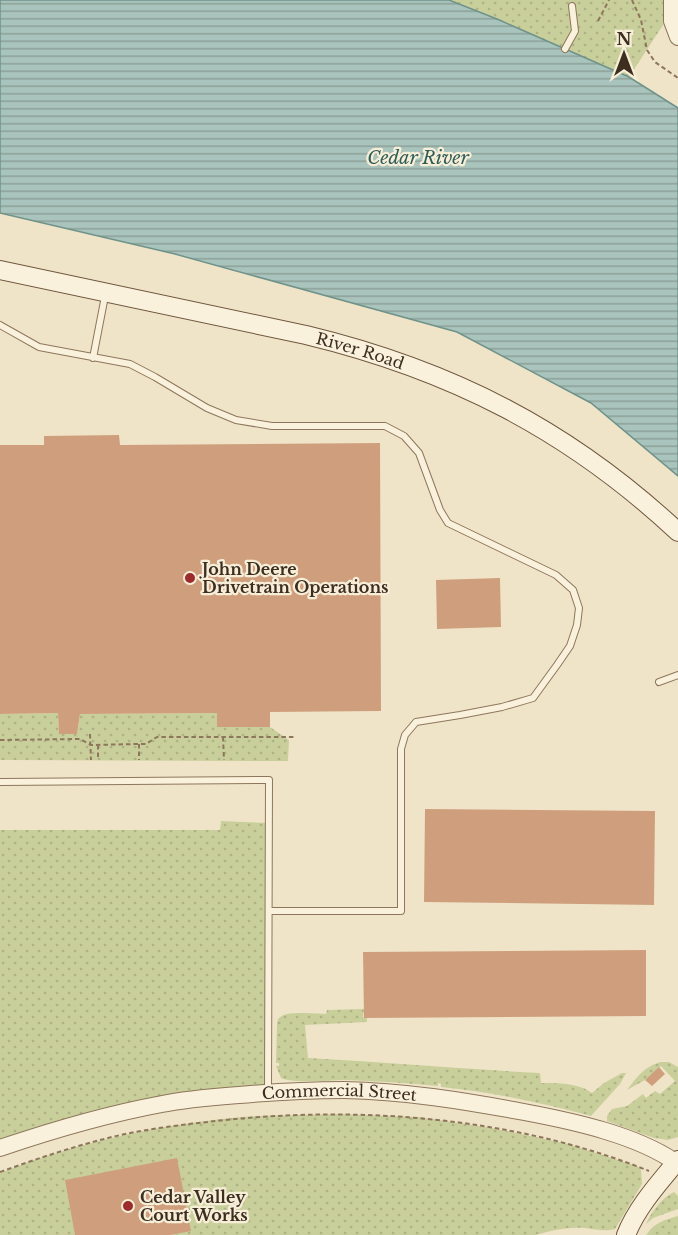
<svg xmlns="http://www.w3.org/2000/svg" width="678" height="1235" viewBox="0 0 678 1235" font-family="'Libre Baskerville',serif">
  <defs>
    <pattern id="grass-dots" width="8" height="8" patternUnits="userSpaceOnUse" patternTransform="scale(1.5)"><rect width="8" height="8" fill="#c9cf9b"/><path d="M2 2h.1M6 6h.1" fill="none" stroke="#aeb285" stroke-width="1.8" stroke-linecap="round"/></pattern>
    <pattern id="water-rules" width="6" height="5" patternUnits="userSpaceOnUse" patternTransform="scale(1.5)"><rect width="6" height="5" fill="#a9c4bc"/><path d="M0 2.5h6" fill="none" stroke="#8ba098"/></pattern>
  </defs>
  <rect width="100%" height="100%" fill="#f0e4c8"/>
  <!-- grass -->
  <path fill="url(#grass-dots)" d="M449,0H665V22L629,77L497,19Z
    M58,713L59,734H77L80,714L217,713V727H270L289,740L288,761L0,760V714Z
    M221,821L269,823L268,1093L215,1097L0,1148V830H220Z
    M364,1009L363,1017L367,1018V1022L305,1025L308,1058C385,1062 462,1069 540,1073L541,1083C557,1083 579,1083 592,1093L604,1083L622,1073H626L620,1084L591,1116C541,1103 492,1092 441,1087V1084L438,1083V1086C407,1083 376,1081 345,1080C329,1080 294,1084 281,1078L276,1066H279V1063H276L277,1024C278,1019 277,1019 282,1016C290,1011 316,1014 326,1014L327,1010Z
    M660,1062H669L678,1067V1137L668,1140L654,1138L607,1121V1116L612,1109L627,1106L643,1094L646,1098L655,1091L660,1094L675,1081L661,1066L645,1080L627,1090C638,1076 643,1068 660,1062Z
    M339,1114L418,1117L492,1128L568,1144L637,1166L641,1170L642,1184L615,1229C604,1232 596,1229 585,1228C567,1227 553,1230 536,1235H0V1173C80,1141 170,1122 256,1116C284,1115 311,1115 339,1114Z
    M674,1192L678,1196V1209L653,1218L646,1224C651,1213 661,1198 674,1192Z
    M678,1216V1235H646C654,1223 664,1220 678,1216Z"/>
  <!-- water -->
  <path fill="url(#water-rules)" stroke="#6f938a" stroke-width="1.5" d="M0,0H449L497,19L629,77L678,108V476L591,403L457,332L175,254L0,213Z"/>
  <!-- building -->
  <path fill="#cf9f7d" d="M119,435L120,445L380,443L381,711L270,712V727H217V713L80,714L77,734H59L58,713L0,714V445H44V436Z
    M500,578L501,627L437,629L436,580Z
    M425,809L655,811L654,905L424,902Z
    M646,950V1016L364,1018L363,952Z
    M659,1067L665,1074L652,1086L645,1080Z
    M177,1158L191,1231L170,1235H75L65,1180Z"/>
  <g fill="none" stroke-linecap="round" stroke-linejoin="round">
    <!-- service casing -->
    <g stroke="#8d765c" stroke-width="8">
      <path id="service" d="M565,49L575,31L572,6
        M0,325L39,347L130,364L155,377L207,408L236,420L272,426H385L404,436L419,453L440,510L448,523L556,575L573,590L579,608L577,625L570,646L557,665L533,698L502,707L460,715L416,722L405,735L401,749V911H269
        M93,358L105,296
        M659,682L678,675
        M0,782L269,780L268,1092"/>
    </g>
    <!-- tertiary casing -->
    <g stroke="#8d765c" stroke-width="18">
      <g id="tertiary">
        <path d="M672,0V21L678,37"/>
        <path id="s1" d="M0,1148C53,1130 108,1114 162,1104C187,1099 214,1097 239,1095C274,1092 309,1090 344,1090C404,1091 465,1101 524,1112C572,1121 638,1135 678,1164"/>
      </g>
    </g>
    <!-- secondary casing -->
    <g stroke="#6f573f" stroke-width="20">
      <g id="secondary">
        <path id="s2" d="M0,270L306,335C451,370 569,430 678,532"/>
        <path d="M626,1235C637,1207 659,1183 678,1160"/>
      </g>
    </g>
    <!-- path -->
    <path stroke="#8d765c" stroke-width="2" stroke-dasharray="4.5 3" stroke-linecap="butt" d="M632,0L641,20L647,50L655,62L678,78
      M598,21L609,0
      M90,734L91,760
      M223,737L224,760
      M0,740L80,739L91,745L139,744H146L157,737H294
      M139,744V760
      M98,745V760
      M0,1172C36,1159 72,1147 108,1138C143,1129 180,1125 216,1121C358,1105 515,1117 649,1171"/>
    <!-- service -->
    <use href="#service" stroke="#faf1dc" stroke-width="6"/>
    <!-- tertiary -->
    <use href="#tertiary" stroke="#faf1dc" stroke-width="16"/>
    <!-- secondary -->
    <use href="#secondary" stroke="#faf1dc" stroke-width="18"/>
  </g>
  <!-- markers -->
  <g fill="#9e2a2b" stroke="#f7eed8" stroke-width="2">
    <circle cx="190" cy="578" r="6"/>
    <circle cx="128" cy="1206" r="6"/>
  </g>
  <g text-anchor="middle" stroke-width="4.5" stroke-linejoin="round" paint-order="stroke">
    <!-- street labels -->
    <g font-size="16" fill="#3d2e20" stroke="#f7eed8">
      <text dy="6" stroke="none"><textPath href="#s2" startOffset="369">River Road</textPath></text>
      <text dy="6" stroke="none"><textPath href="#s1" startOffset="346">Commercial Street</textPath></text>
    </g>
    <!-- poi labels -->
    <g font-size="16" font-weight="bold" fill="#3d2e20" stroke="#f7eed8" text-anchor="start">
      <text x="202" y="575">John Deere<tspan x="202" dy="18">Drivetrain Operations</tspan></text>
      <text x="140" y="1203">Cedar Valley<tspan x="140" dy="18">Court Works</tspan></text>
    </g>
    <!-- water labels -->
    <g font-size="18" font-style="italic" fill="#2f5d5a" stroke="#f7eed8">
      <text x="418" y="164">Cedar River</text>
    </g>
  </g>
  <!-- north arrow -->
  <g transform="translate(624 54)" stroke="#f7eed8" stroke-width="4.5" paint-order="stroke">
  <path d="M0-4.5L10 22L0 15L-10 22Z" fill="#3d2e20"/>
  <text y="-9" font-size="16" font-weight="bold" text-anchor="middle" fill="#3d2e20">N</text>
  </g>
</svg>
